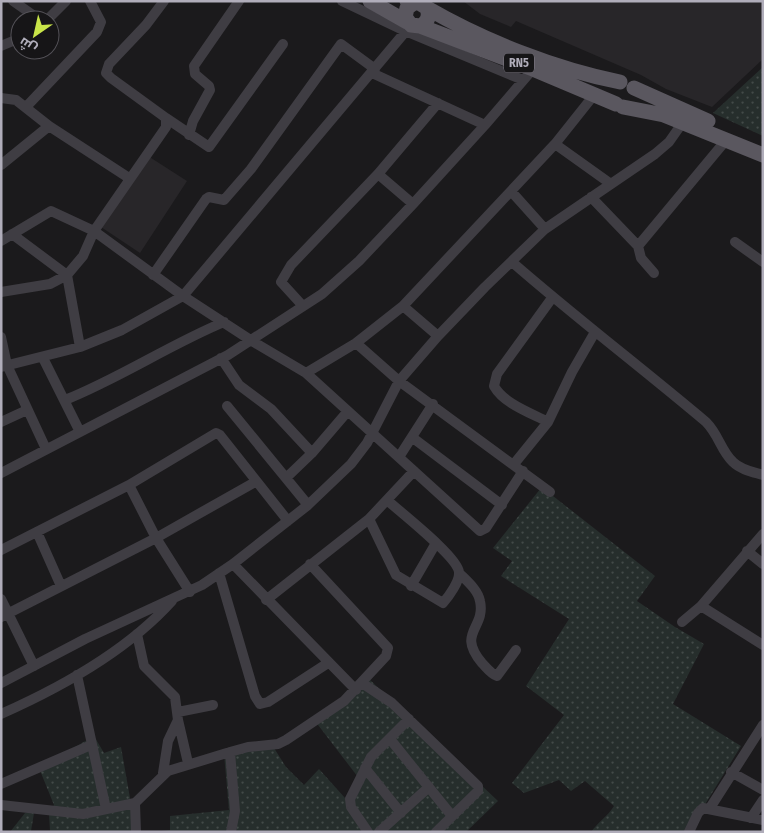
<svg xmlns="http://www.w3.org/2000/svg" width="764" height="833" viewBox="0 0 764 833" font-family="'Fira Sans Condensed',Cairo,sans-serif">
  <defs>
    <pattern id="grass-dots" width="8" height="8" patternUnits="userSpaceOnUse" patternTransform="scale(1.25)"><rect width="8" height="8" fill="#262e2c"/><path d="M2 2h.1M6 6h.1" fill="none" stroke="#434a48" stroke-width="1.8" stroke-linecap="round"/></pattern>
  </defs>
  <rect width="100%" height="100%" fill="#1b1a1c"/>
  <!-- built -->
  <path fill="#282629" d="M463,1H763V59L712,107L666,89L641,75L516,21L511,27L480,14Z
    M148,156L187,181L140,253L101,227Z"/>
  <!-- grass -->
  <path fill="url(#grass-dots)" d="M763,67V136L713,113Z
    M545,483L553,496L655,576L637,601L675,627L704,644L673,704L741,746L688,832H591C598,822 608,816 614,806L585,781L571,791L559,780L524,793L512,783L564,715L526,686L569,619L501,576L512,561L493,548Z
    M369,679L498,801L466,832H153L170,830V816L229,810L224,754L274,748L286,767L304,785L319,769L345,798L361,781L315,721Z
    M94,736L104,753L121,747L136,832H10L25,813H34L31,831H50L49,814L54,805L39,768Z"/>
  <g fill="none" stroke-linecap="round" stroke-linejoin="round">
    <!-- minor -->
    <path stroke="#3f3d43" stroke-width="10" d="M13,1L40,20
      M342,1L405,31L523,80
      M47,20L66,1
      M1,46L20,38
      M372,73L485,125
      M1,98L16,100L49,126L129,178
      M26,107L97,32L101,22L90,1
      M166,118L209,147L283,44
      M189,135L193,121L210,90L209,86L195,74L194,66L239,1
      M555,144L611,184
      M1,165L49,126
      M378,174L413,204
      M511,191L545,229
      M591,197L638,246L727,139
      M12,234L67,275L80,347
      M1,241L51,211L94,231L183,296L252,341L306,373L480,531L486,528L523,471
      M735,242L763,262
      M638,246L641,258L654,273
      M512,262C575,317 642,368 706,422C719,435 721,451 733,462C741,470 753,472 763,475
      M153,275L206,199L209,197L224,200L251,169L341,44L375,69
      M1,292L50,284L67,275L83,256L94,231L166,127V118L111,78L106,73L109,64L146,25L164,1
      M302,305L281,282L291,265L378,174L438,103
      M403,306L438,336
      M1,337L7,365L46,449
      M356,343L399,381L550,492
      M43,358L80,432
      M221,358L239,385L271,409L312,453
      M1,367L80,347L122,330L183,296L411,25
      M306,373L356,343L403,306L555,144L594,95
      M65,400C120,378 169,345 224,322
      M227,406L308,505
      M1,422L27,410
      M548,422C531,413 504,404 494,386L497,374L552,298
      M413,438L502,505
      M399,457L433,404
      M514,464L548,422L572,372L595,332
      M1,473L228,355L322,294L359,261L413,204L485,125L533,69
      M286,478L312,453L348,411
      M129,485L156,538L190,592
      M369,519L396,575L443,603C449,596 460,581 459,572C457,556 401,513 387,500
      M37,532L61,586
      M1,550L129,485L216,433L220,435L288,521
      M747,551L763,564
      M233,564L356,690
      M219,573L255,696L260,704L268,702L328,663
      M459,573C467,581 478,590 480,601C486,629 456,632 482,663C487,668 490,673 497,676L516,650
      M411,586L436,543
      M1,599L34,666
      M266,600L369,519L414,471
      M701,606L763,645
      M1,617L156,538L255,482
      M682,622L701,606L763,534
      M137,634L144,666L175,697L178,720L188,763
      M77,675L106,809
      M1,683L85,639L202,585L233,564L308,505L351,464L367,443L399,381L438,336L485,287L545,229L655,154L669,142L683,122
      M362,683L392,703L478,786V791L436,832
      M178,712L213,705
      M1,714C62,687 127,651 172,601
      M390,739L452,816
      M230,752L235,811L231,832
      M365,768L401,813
      M731,772L763,790
      M163,773L168,741L178,720
      M1,784L91,745
      M135,803L136,832
      M1,805L83,814L135,803L168,771L230,752L248,747L278,744L286,740L344,701L386,656L388,648L310,564
      M710,808L763,725
      M751,818L763,800
      M368,832L351,807L350,799L371,757L409,719
      M379,832L429,787
      M689,832L698,813L703,808L763,820"/>
    <!-- primary -->
    <path stroke="#5a575f" stroke-width="15" d="M370,1L407,22
      M407,1L419,3L427,8C430,16 428,23 420,26L411,25L405,17L407,8L414,3
      M427,8C484,41 555,69 620,82
      M420,26L533,69L616,104
      M634,88L708,121
      M623,107L664,115L763,155"/>
  </g>
  <g text-anchor="middle" stroke-width="4.5" stroke-linejoin="round" paint-order="stroke">
    <!-- shield labels -->
    <rect fill="#161517" stroke="#827f89" stroke-width="1" x="504" y="53.5" width="30" height="19" rx="4"/>
    <g font-size="12" font-weight="bold" fill="#b0adba">
      <text x="519" y="67">RN5</text>
    </g>
  </g>
  <!-- border -->
  <rect width="764" height="833" fill="none" stroke="#b0adba" stroke-width="5"/>
  <!-- north arrow -->
  <g transform="translate(35 35) rotate(214)"><circle r="24" fill="#161517" stroke="#545258"/>
  <path d="M0-4L9 19L0 12L-9 19Z" fill="#c9e549"/>
  <text y="-8" font-size="14" font-weight="bold" text-anchor="middle" fill="#b0adba">ش</text>
  </g>
</svg>
